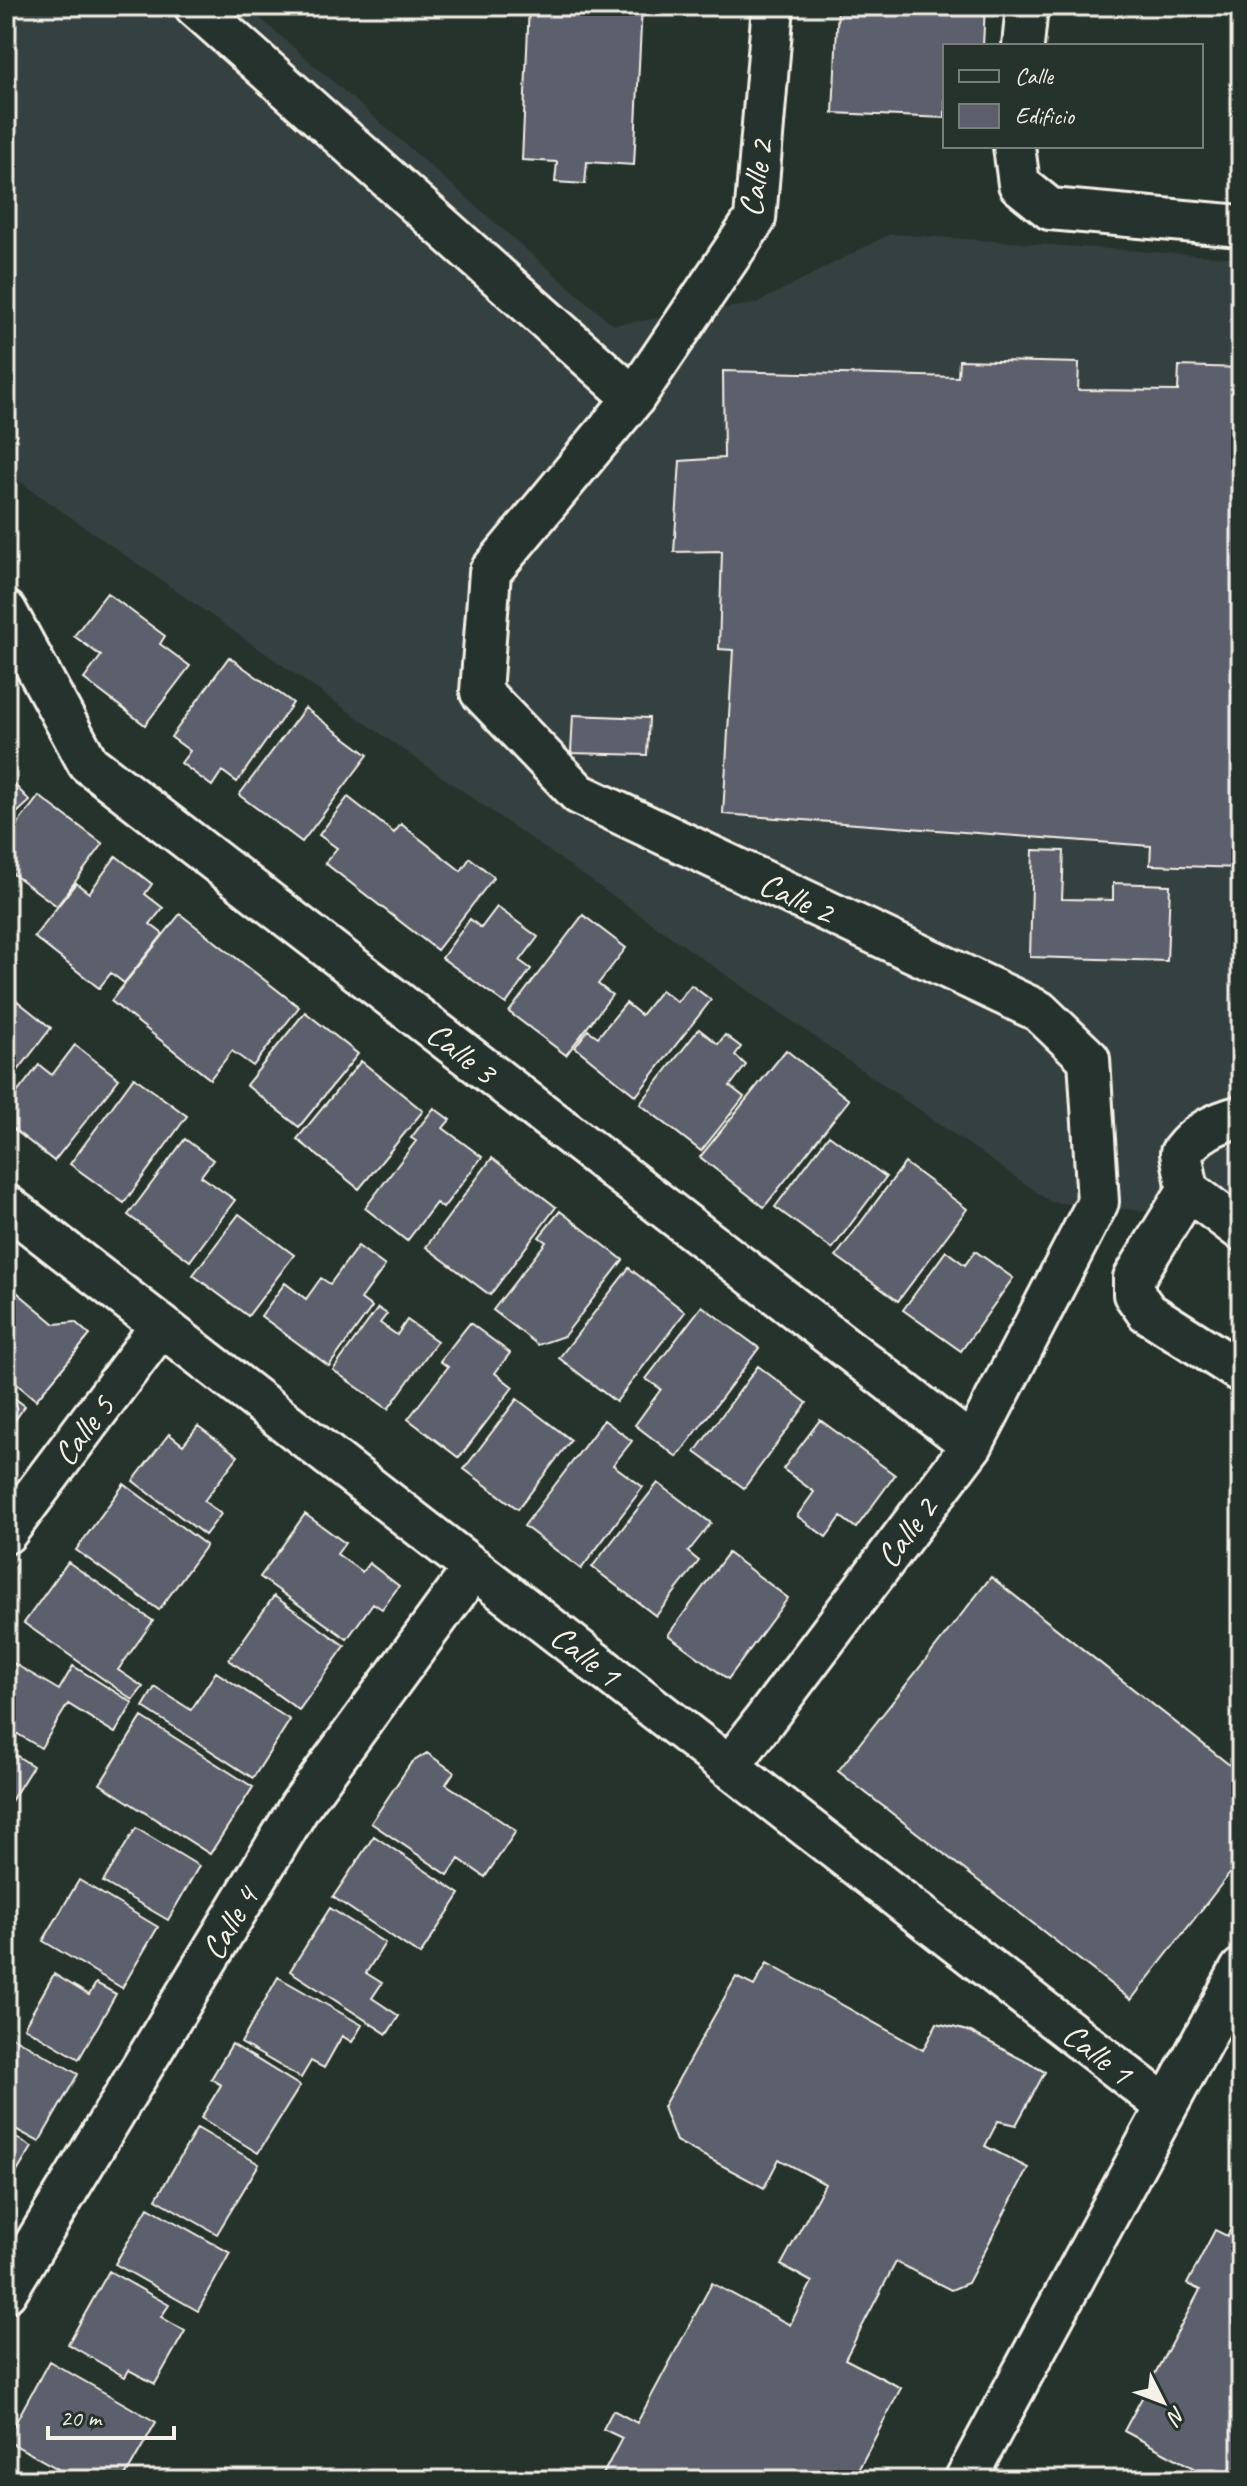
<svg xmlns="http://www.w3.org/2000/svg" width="1247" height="2486" viewBox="0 0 1247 2486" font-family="Caveat,sans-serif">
  <rect width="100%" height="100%" fill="#26332d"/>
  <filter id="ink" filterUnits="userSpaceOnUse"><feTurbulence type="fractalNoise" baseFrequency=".0125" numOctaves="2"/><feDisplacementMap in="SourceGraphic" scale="16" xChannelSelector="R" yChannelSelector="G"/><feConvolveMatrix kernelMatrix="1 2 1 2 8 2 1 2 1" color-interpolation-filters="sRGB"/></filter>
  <g filter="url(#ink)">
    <!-- built -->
    <path fill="#364040" d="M25,6H246L613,325L755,304L890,234L1241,258V1220L1051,1202L6,472V27Z"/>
    <!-- building -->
    <path fill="#5c5e6c" stroke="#f4f1e8" stroke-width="2" d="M529,6H642L634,165L587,162L585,184L555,182L557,162L522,160Z
      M838,6H985L983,46H945V118L833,113Z
      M959,360L1079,363L1078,390L1178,391L1179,366L1241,368V868L1150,865L1151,846L723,814L733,650L719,649L722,551L674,552L680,461L724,458L723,371L958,377Z
      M107,593L165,636L160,644L190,666L145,725L84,679L101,656L74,636Z
      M229,657L293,703L237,782L222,771L212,786L181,763L190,751L171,737Z
      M305,708L368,755L302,842L239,795Z
      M573,715L649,718L647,755L571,753Z
      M6,776L30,801L6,823Z
      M39,796L103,844L57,906L6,869V839Z
      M348,797L394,833L401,824L461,871L470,858L494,877L437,950L325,863L337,848L319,835Z
      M1033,850L1064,851L1062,899L1113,900V883L1170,885L1167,961L1030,957Z
      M116,856L152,884L145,894L163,908L150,924L163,934L124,983L111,973L99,988L34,937L76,883L89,893Z
      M497,907L538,937L520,961L531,969L506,1004L442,958L470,919L481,928Z
      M180,914L299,1007L253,1066L232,1051L210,1079L111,1001Z
      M583,915L626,948L598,984L612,995L566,1055L509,1012Z
      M691,985L711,1000L636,1096L575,1047L588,1030L598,1037L626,1003L641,1015L661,990L677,1002Z
      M6,992L51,1028L6,1086Z
      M305,1012L358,1054L299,1127L246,1085Z
      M699,1029L718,1044L725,1035L741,1047L735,1055L746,1065L730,1086L744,1097L701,1151L640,1104Z
      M75,1045L119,1079L54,1161L6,1123V1107L39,1065L52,1075Z
      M786,1050L849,1100L764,1207L700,1157Z
      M361,1061L423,1111L359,1189L297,1139Z
      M134,1077L187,1116L124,1203L70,1164Z
      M434,1108L450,1120L443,1128L482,1157L443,1208L436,1203L407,1241L365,1208L416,1141L411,1138Z
      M829,1135L886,1177L832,1249L775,1207Z
      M185,1139L213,1160L201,1176L235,1200L190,1261L128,1215Z
      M492,1158L556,1207L490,1295L426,1247Z
      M905,1163L967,1209L898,1301L836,1256Z
      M560,1211L623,1260L564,1336L538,1345L493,1310L546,1242L539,1237Z
      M239,1214L294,1255L248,1316L193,1275Z
      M358,1246L385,1266L361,1299L372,1307L329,1366L261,1316L285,1283L306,1299L321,1278L330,1284Z
      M946,1251L965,1265L975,1251L1013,1278L961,1351L903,1310Z
      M629,1268L685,1312L616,1402L559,1358Z
      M6,1283L55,1324L75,1322L90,1335L36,1400L6,1375Z
      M702,1306L759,1348L677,1457L635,1425L661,1389L646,1379Z
      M378,1308L387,1314L380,1323L397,1335L407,1320L437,1341L388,1409L333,1370Z
      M470,1323L510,1353L495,1373L513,1387L459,1458L408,1419L448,1367L440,1361Z
      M758,1366L807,1403L744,1488L695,1452Z
      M6,1392L25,1406L6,1433Z
      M517,1399L571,1440L518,1509L464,1469Z
      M604,1420L632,1441L613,1465L643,1487L581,1569L524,1526Z
      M820,1420L895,1475L856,1528L841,1517L826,1537L797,1516L814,1492L783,1469Z
      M198,1426L238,1456L204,1501L221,1514L205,1535L133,1481L169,1434L183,1445Z
      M658,1483L711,1523L688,1552L699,1561L656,1616L592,1567Z
      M124,1484L206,1545L159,1610L76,1550Z
      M305,1514L345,1543L337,1554L362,1572L369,1563L399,1586L382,1609L373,1603L347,1639L260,1577Z
      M728,1553L788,1598L728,1679L668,1635Z
      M68,1562L153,1621L118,1670L143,1687L133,1700L24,1623Z
      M991,1577L1241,1774V1859L1131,2000L838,1771Z
      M274,1596L345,1646L299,1710L229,1660Z
      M13,1663L59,1690L73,1666L133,1703L115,1733L68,1704L41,1748L6,1727V1675Z
      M216,1672L290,1720L253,1778L143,1707L155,1687L191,1710Z
      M142,1717L253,1787L210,1854L100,1784Z
      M6,1749L33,1766L6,1809Z
      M427,1753L454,1772L446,1784L516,1831L485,1877L459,1859L448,1875L371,1823L411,1763Z
      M136,1828L199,1866L168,1920L103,1882Z
      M374,1836L460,1894L420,1955L333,1897Z
      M79,1880L158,1927L122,1988L43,1941Z
      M330,1908L385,1943L366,1973L382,1983L372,1998L399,2016L387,2034L290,1971Z
      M767,1963L923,2050L937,2023L971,2032L1045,2072L1016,2125L998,2121L985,2146L1028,2168L968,2283L951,2290L896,2262L845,2359L901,2388L853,2480H600L622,2438L603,2429L613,2410L637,2423L712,2283L790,2325L812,2282L781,2265L825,2184L779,2159L764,2188L676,2141L663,2107L736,1977L754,1986Z
      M54,1974L89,1995L96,1983L116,1994L79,2059L24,2027Z
      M278,1977L362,2025L352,2042L342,2036L324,2068L311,2061L301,2078L241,2043Z
      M6,2033L78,2074L39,2142L6,2124Z
      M232,2044L300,2086L258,2153L201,2118L221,2085L211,2079Z
      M197,2128L259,2164L217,2234L156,2199Z
      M6,2132L32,2147L6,2190Z
      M148,2207L230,2253L198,2311L115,2264Z
      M1241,2211V2471L1197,2470L1124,2431L1200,2290L1187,2284L1215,2230L1227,2236Z
      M109,2271L169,2305L161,2317L185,2331L155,2384L129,2370L125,2377L68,2344Z
      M49,2361L156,2422L123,2480H78L6,2440Z"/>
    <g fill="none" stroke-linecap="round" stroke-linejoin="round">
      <!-- minor casing -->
      <g stroke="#f4f1e8" stroke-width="46">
        <path id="minor" d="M195,6L634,398
          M1023,46L1027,6
          M1014,146L1019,184L1050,209L1241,226
          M6,611L88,763L972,1445
          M1241,1116C1215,1123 1197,1132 1181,1153L1188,1190L1241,1230
          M1188,1190L1134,1278V1294L1147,1312L1241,1372
          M6,1205L1166,2106
          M6,1533L160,1327
          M729,1767L972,1445L1098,1202L1089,1059L1039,1011L579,794L481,692L490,572L634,398L755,219L773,6
          M6,2292L300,1806L474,1568
          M965,2480L1241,1969"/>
      </g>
      <!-- minor -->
      <use href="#minor" stroke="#26332d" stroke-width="40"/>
    </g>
  </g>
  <g text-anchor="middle" stroke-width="8" stroke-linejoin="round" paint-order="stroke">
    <!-- street labels -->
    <g font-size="34" fill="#f4f1e8" stroke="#26332d">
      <text transform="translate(755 178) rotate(-81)" y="12">Calle 2</text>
      <text transform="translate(797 897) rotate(25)" y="12">Calle 2</text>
      <text transform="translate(462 1052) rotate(38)" y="12">Calle 3</text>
      <text transform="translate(83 1430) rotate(-53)" y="12">Calle 5</text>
      <text transform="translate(906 1532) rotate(-53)" y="12">Calle 2</text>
      <text transform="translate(586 1655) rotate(38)" y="12">Calle 1</text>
      <text transform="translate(229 1923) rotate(-59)" y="12">Calle 4</text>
      <text transform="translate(1098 2053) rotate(38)" y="12">Calle 1</text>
    </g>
  </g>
  <!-- margin -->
  <rect width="1247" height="2486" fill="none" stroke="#26332d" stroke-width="32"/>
  <rect x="16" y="16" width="1215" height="2454" fill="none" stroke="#f4f1e8" stroke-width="3" filter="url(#ink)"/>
  <!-- legend -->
  <rect x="943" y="44" width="260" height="104" fill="#26332d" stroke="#787f78" stroke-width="2"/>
  <rect x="959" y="70" width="40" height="12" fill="#26332d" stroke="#787f78" stroke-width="2"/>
  <text x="1015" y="84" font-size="24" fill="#f4f1e8">Calle</text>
  <rect x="959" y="104" width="40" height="24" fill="#5c5e6c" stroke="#787f78" stroke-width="2"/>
  <text x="1015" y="124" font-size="24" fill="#f4f1e8">Edificio</text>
  <!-- north arrow -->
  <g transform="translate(1163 2402) rotate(132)" stroke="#26332d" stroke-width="6" paint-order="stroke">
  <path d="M0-6L14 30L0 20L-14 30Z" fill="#f4f1e8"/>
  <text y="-12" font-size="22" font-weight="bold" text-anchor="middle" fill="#f4f1e8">N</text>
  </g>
  <!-- scale -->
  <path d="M48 2426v12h126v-12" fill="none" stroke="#f4f1e8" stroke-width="4"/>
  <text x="60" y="2426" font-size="24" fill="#f4f1e8" stroke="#26332d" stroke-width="6" paint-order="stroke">20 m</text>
</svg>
